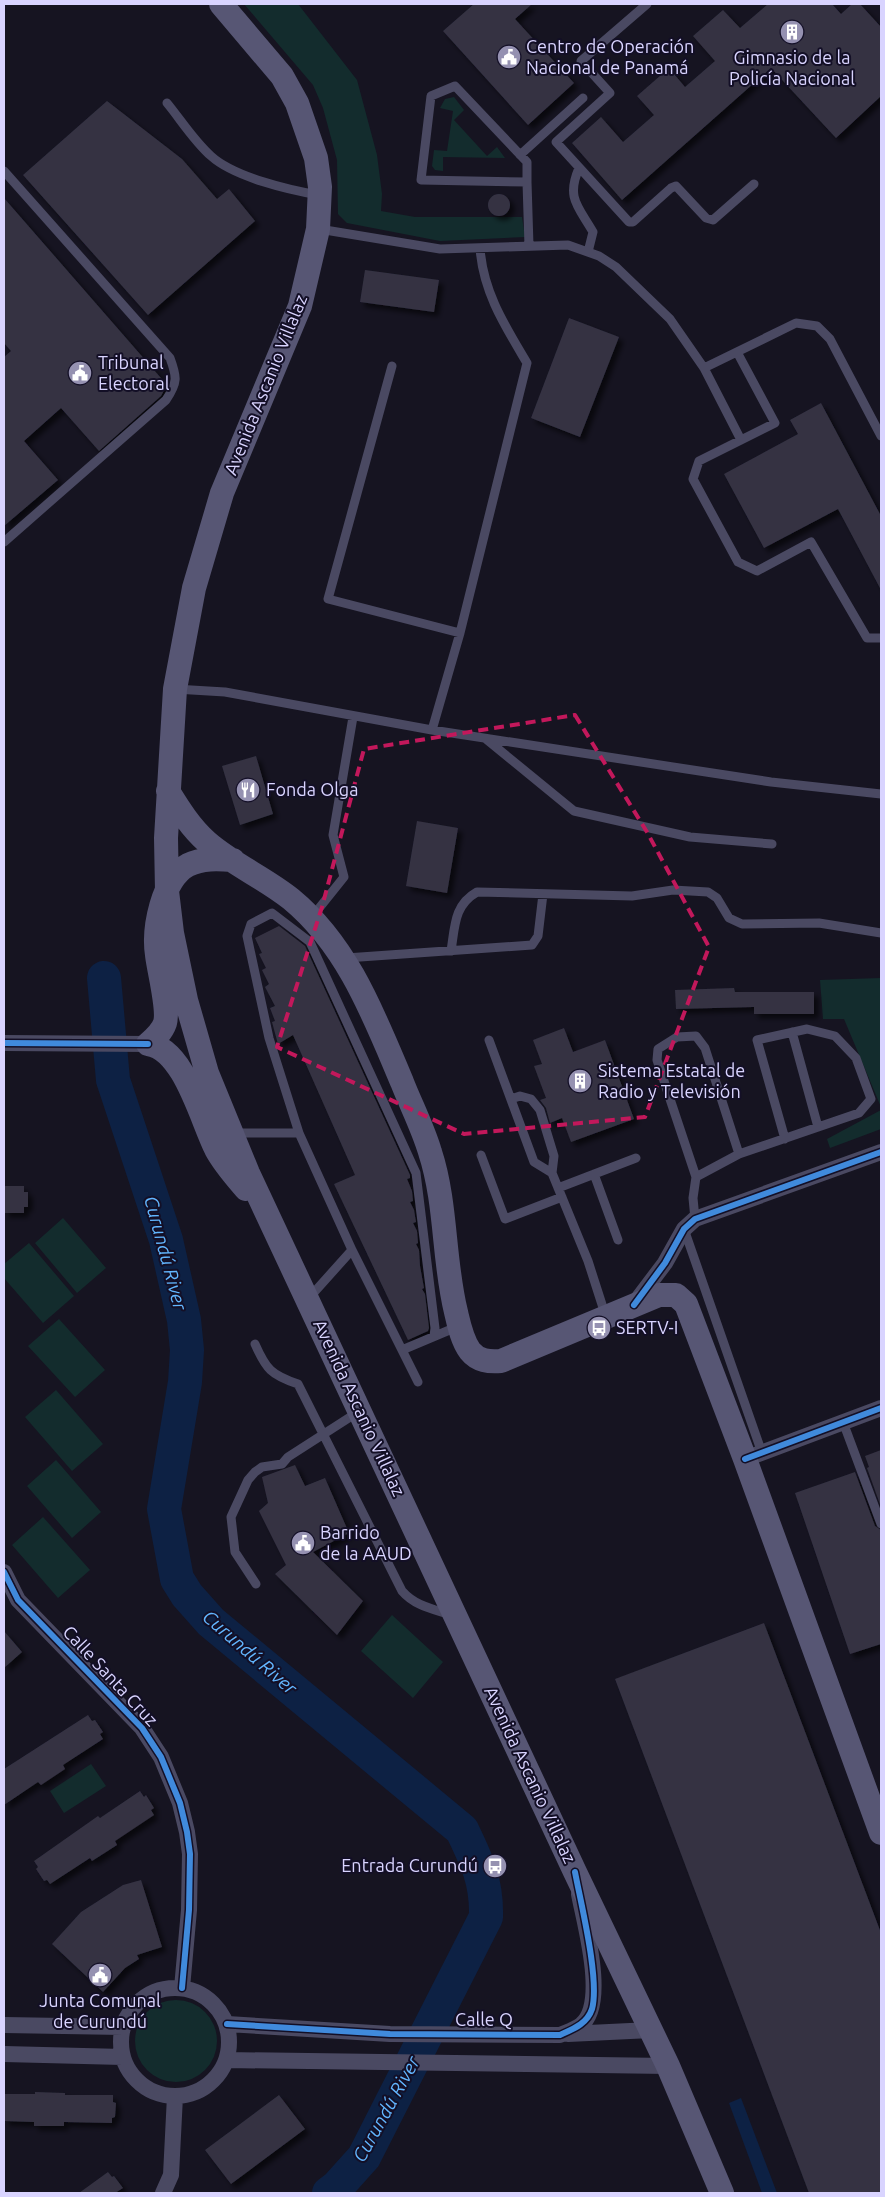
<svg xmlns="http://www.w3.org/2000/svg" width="885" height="2197" viewBox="0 0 885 2197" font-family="Ubuntu,sans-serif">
  <defs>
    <filter id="shadow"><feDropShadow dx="4.5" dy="4.5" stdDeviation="2.5" flood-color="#0009"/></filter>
  </defs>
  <rect width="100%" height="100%" fill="#161421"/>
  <!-- green -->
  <path fill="#132c2d" d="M244,4H298L357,80L377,155L382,194L381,211L415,217H522L525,237L440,241L347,223L338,214L337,160L323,108L313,85Z
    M454,97L464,110L454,120L487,156L497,147L505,158L443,157V171L435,170L432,166L434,150L447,151L453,111L440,108L445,99Z
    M881,978V1107L844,1019H823L820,980Z
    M881,1110V1129L830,1148L827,1139Z
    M63,1218L106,1268L77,1293L35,1243Z
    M29,1243L74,1296L43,1323L4,1278V1264Z
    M59,1319L105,1370L75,1397L28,1346Z
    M56,1390L103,1444L72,1471L25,1417Z
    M56,1460L101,1512L72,1538L27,1486Z
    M43,1517L90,1570L58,1598L12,1545Z
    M392,1615L443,1662L413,1698L361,1651Z
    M91,1764L106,1786L64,1813L50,1791Z
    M135 2041a41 41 0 1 1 82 0a41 41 0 1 1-82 0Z"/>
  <!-- water -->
  <path fill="#0d2144" d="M741,2098L777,2193H762L729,2103Z"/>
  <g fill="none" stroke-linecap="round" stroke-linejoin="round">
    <!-- river -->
    <path stroke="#0d2144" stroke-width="34" d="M104,978L113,1080L166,1240L184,1320L187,1350L185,1382L164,1509L177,1579L187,1595L211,1622L462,1830C477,1861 487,1882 486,1917L364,2157L337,2187L329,2193"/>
  </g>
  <!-- building -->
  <path fill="#343243" filter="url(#shadow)" d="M474,4H532L515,19L574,83L528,125L443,31Z
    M768,4H832L841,14L852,4H860L881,27V96L836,138L771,68L622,200L572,143L601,117L623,142L654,115L637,96L669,68L685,87L715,61L693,36L723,10L740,28Z
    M107,101L182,159L217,199L229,189L255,221L148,315L23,175Z
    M488 205a11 11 0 1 1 22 0a11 11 0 1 1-22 0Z
    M4,198L167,385L161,396L99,451L61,408L24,441L58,480L4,526V357L11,351L4,343Z
    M365,270L439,280L434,312L360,302Z
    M569,318L619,337L580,437L531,418Z
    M821,403L881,516V590L838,509L764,548L724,474L798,434L790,420Z
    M256,756L273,814L240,825L222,766Z
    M417,821L458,828L447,893L406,886Z
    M279,926L305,946L410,1175V1178L407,1179L412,1191L413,1201L410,1202L414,1210L416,1222L413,1223L417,1231L418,1243L416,1244L419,1250L420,1266L424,1288L422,1289L425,1294L429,1328L428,1331L408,1340L334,1184L355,1175L293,1035L278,1044L272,1022L275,1021L270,1008L275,1006L265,987L269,984L262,970L266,968L259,954L262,953L255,938Z
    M734,988L735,992H814V1014H754V1007L676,1009L675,990Z
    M564,1028L573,1052L605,1040L634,1119L571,1142L562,1118L550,1123L546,1108L540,1100L546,1098L534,1066L542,1064L533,1040Z
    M4,1186H24V1192H28V1207H24V1213H4Z
    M881,1450V1507L867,1468L869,1467L865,1456Z
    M295,1465L305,1486L325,1478L349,1533L313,1552L363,1601L337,1635L275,1574L286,1565L259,1511L268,1503L262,1477Z
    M855,1472L875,1526L881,1530V1644L850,1654L795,1493Z
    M764,1623L881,1933V2193H809L615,1679Z
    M4,1631L22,1652L4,1668Z
    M88,1715L92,1721L95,1720L103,1732L100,1734L103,1739L63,1765L65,1769L41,1785L38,1782L4,1805V1769Z
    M140,1791L144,1797L146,1795L154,1808L151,1810L154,1815L115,1841L117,1845L92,1861L90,1858L50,1884L47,1880L44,1881L36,1869L38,1867L34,1861L98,1816L100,1818Z
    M141,1880L162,1947L137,1955L139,1959L125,1968L103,1992L52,1944L81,1912L123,1885Z
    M35,2092L65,2093V2095H113V2102L116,2103L115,2117L112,2118V2123L64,2122V2126H34V2122L4,2121V2094H35Z
    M279,2095L305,2129L231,2184L205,2150Z
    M108,2172L112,2177L114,2176L123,2188L115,2193H79Z"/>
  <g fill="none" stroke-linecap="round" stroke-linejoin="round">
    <!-- lane -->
    <path stroke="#4a4962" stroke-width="9" d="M647,4L581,61L610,93L556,142L629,222H633L671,188L676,186L706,218L713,220L754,184
      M455,86L527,162V182L421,180L431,96Z
      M167,103C181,120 194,141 211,156C234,177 289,190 319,195
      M520,155L583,98
      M579,168C566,198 578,206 593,232L588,252
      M4,171L170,358C177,377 178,382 166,400L4,542
      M527,182L529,246
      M319,229L440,249L568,245L599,256L616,267L670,319L704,368L741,440
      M737,352L775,423L699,461L693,479L738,562L757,571L811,542L867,638H881
      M392,366L328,599L460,633
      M704,368L796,323L817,326L830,339L881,436
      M175,689L225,692L432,730L771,782L881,794
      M432,730L460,633L527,363C505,326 483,292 480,248
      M486,739L574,811L690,837L772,844
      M312,917L344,877L333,835L353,717
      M451,951C455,926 454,905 477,892L632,896L673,890L708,892L717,898L729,918L742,924L819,923L881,933
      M346,958L532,945L538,936L543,894
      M792,1032L818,1127
      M489,1040L534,1162L552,1173L588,1261L606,1317
      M511,1099L520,1096L531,1099L540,1110L554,1156L552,1173
      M234,1133H299L352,1250L309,1298
      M299,1133L269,1038L247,936L251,924L272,913L310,942L416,1173L435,1328L434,1336
      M481,1155L505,1219L562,1197
      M594,1174L618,1240
      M696,1177L739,1154L859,1113L871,1099L856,1058L835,1036L807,1029L757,1040L785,1139
      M558,1188L636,1158
      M695,1219L693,1198L696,1177L657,1060L658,1049L677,1037L696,1036L705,1048L739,1154
      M684,1229L762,1453
      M352,1250L418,1382
      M255,1344C266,1369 271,1375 298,1384L402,1591C415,1606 433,1609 451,1615
      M402,1350L459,1326
      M843,1422L881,1524
      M256,1584L235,1552L231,1517L248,1480L255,1472L262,1467L282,1464L288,1457L358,1412"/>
    <!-- street -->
    <path stroke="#4a4962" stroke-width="16" d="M4,1043L148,1044
      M634,1304L665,1263L684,1229L695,1219L881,1152
      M745,1459L881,1408
      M4,1572L18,1600L142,1728L161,1757L180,1803L187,1832L190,1854L189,1910L182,1988
      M121 2042a54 54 0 1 1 108 0a54 54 0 1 1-108 0Z
      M227,2024L390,2034L560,2035C567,2032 576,2029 581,2025C608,2004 584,1922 579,1894
      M4,2025L123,2027
      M568,2034L651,2030
      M4,2054L123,2057
      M227,2060L668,2066
      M163,2193L171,2175L175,2096"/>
    <!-- secondary -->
    <path stroke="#575674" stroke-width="24" d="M221,4L282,76L297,103L316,158L320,187L318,229L300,306L222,493L194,588L175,689L166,838L167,891L172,933L186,1000L207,1073L248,1173L575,1872L668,2066L722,2193
      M168,791C179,809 191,828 207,842C232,864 265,878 291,899C348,946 374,1016 402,1082C411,1105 423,1128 430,1152C447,1204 443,1260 456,1312C459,1325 462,1340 470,1351C478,1361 489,1362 501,1361L659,1295H676L686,1304L745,1459L881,1833
      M148,1044C155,1038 162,1032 165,1023C169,1009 159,972 157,955C153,929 162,879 188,865C202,858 218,859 233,860
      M148,1044C184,1049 201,1119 216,1149C224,1164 235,1176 246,1189"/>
    <!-- cycleway casing -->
    <g stroke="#130f26" stroke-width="9">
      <path id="cycleway" d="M4,1043L148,1044
        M634,1305L665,1263L684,1229L695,1219L881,1152
        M745,1459L881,1408
        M4,1572L18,1600L142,1728L161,1757L180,1803L187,1832L190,1854L189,1910L182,1988
        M227,2024L390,2034L560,2035C573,2029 587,2024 592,2009C600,1980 581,1904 575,1872"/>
    </g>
    <!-- cycleway -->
    <use href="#cycleway" stroke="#408adc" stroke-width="6"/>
  </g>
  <!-- marked area -->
  <path fill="none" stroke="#c2185b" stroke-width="4" stroke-dasharray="10 6" stroke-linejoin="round" d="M575,715L647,832L709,947L645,1117L464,1134L277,1047L322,907L364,749Z"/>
  <!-- icons -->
  <defs>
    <g id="building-disc" transform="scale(1.25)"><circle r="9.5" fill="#9591b1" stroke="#130f26"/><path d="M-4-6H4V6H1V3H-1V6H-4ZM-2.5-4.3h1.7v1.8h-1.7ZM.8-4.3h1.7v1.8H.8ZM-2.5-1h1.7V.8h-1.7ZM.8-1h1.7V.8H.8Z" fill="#fff"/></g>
    <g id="civic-disc" transform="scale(1.25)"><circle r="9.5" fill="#9591b1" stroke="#130f26"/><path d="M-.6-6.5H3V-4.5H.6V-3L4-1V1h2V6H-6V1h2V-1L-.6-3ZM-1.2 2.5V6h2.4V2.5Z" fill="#fff"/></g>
    <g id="restaurant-disc" transform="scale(1.25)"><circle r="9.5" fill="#9591b1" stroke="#130f26"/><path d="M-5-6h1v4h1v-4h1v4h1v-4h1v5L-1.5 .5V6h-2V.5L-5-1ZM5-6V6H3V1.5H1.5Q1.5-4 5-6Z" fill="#fff"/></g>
    <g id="bus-disc" transform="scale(1.25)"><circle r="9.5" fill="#9591b1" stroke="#130f26"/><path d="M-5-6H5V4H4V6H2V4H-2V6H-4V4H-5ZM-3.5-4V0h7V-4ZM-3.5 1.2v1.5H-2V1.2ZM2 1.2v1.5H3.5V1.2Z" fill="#fff"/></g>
  </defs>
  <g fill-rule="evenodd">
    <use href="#building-disc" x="792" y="32"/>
    <use href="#civic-disc" x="509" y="57"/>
    <use href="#civic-disc" x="80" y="373"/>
    <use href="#restaurant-disc" x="248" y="790"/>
    <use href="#building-disc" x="580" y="1081"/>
    <use href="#bus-disc" x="599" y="1328"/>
    <use href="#civic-disc" x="303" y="1543"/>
    <use href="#bus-disc" x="495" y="1866"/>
    <use href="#civic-disc" x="100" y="1975"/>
  </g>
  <g text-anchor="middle" stroke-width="4" stroke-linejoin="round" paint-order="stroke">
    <!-- poi labels -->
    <g font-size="18" fill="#d9d4ff" stroke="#130f26" text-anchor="start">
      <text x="526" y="53">Centro de Operación<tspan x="526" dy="21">Nacional de Panamá</tspan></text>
      <text x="792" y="64" text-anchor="middle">Gimnasio de la<tspan x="792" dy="21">Policía Nacional</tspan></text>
      <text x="98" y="369">Tribunal<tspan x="98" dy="21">Electoral</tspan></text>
      <text x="266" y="796">Fonda Olga</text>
      <text x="598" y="1077">Sistema Estatal de<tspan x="598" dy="21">Radio y Televisión</tspan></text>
      <text x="616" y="1334">SERTV-I</text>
      <text x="320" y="1539">Barrido<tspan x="320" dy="21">de la AAUD</tspan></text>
      <text x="478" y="1872" text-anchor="end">Entrada Curundú</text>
      <text x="100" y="2007" text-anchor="middle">Junta Comunal<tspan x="100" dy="21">de Curundú</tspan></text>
    </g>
    <!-- street labels -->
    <g font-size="18" fill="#d9d4ff" stroke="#130f26">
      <text transform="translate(266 385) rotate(-68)" y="6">Avenida Ascanio Villalaz</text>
      <text transform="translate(359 1408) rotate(65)" y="6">Avenida Ascanio Villalaz</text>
      <text transform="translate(110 1676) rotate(47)" y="6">Calle Santa Cruz</text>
      <text transform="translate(530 1775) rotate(65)" y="6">Avenida Ascanio Villalaz</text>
      <text x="484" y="2026">Calle Q</text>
    </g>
    <!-- water labels -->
    <g font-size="19" font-style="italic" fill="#62b6ff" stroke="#130f26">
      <text transform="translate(166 1253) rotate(75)" y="7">Curundú River</text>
      <text transform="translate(250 1652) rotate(41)" y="7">Curundú River</text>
      <text transform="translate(386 2109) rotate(-61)" y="7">Curundú River</text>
    </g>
  </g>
  <!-- border -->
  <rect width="885" height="2197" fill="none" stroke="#d9d4ff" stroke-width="10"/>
</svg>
